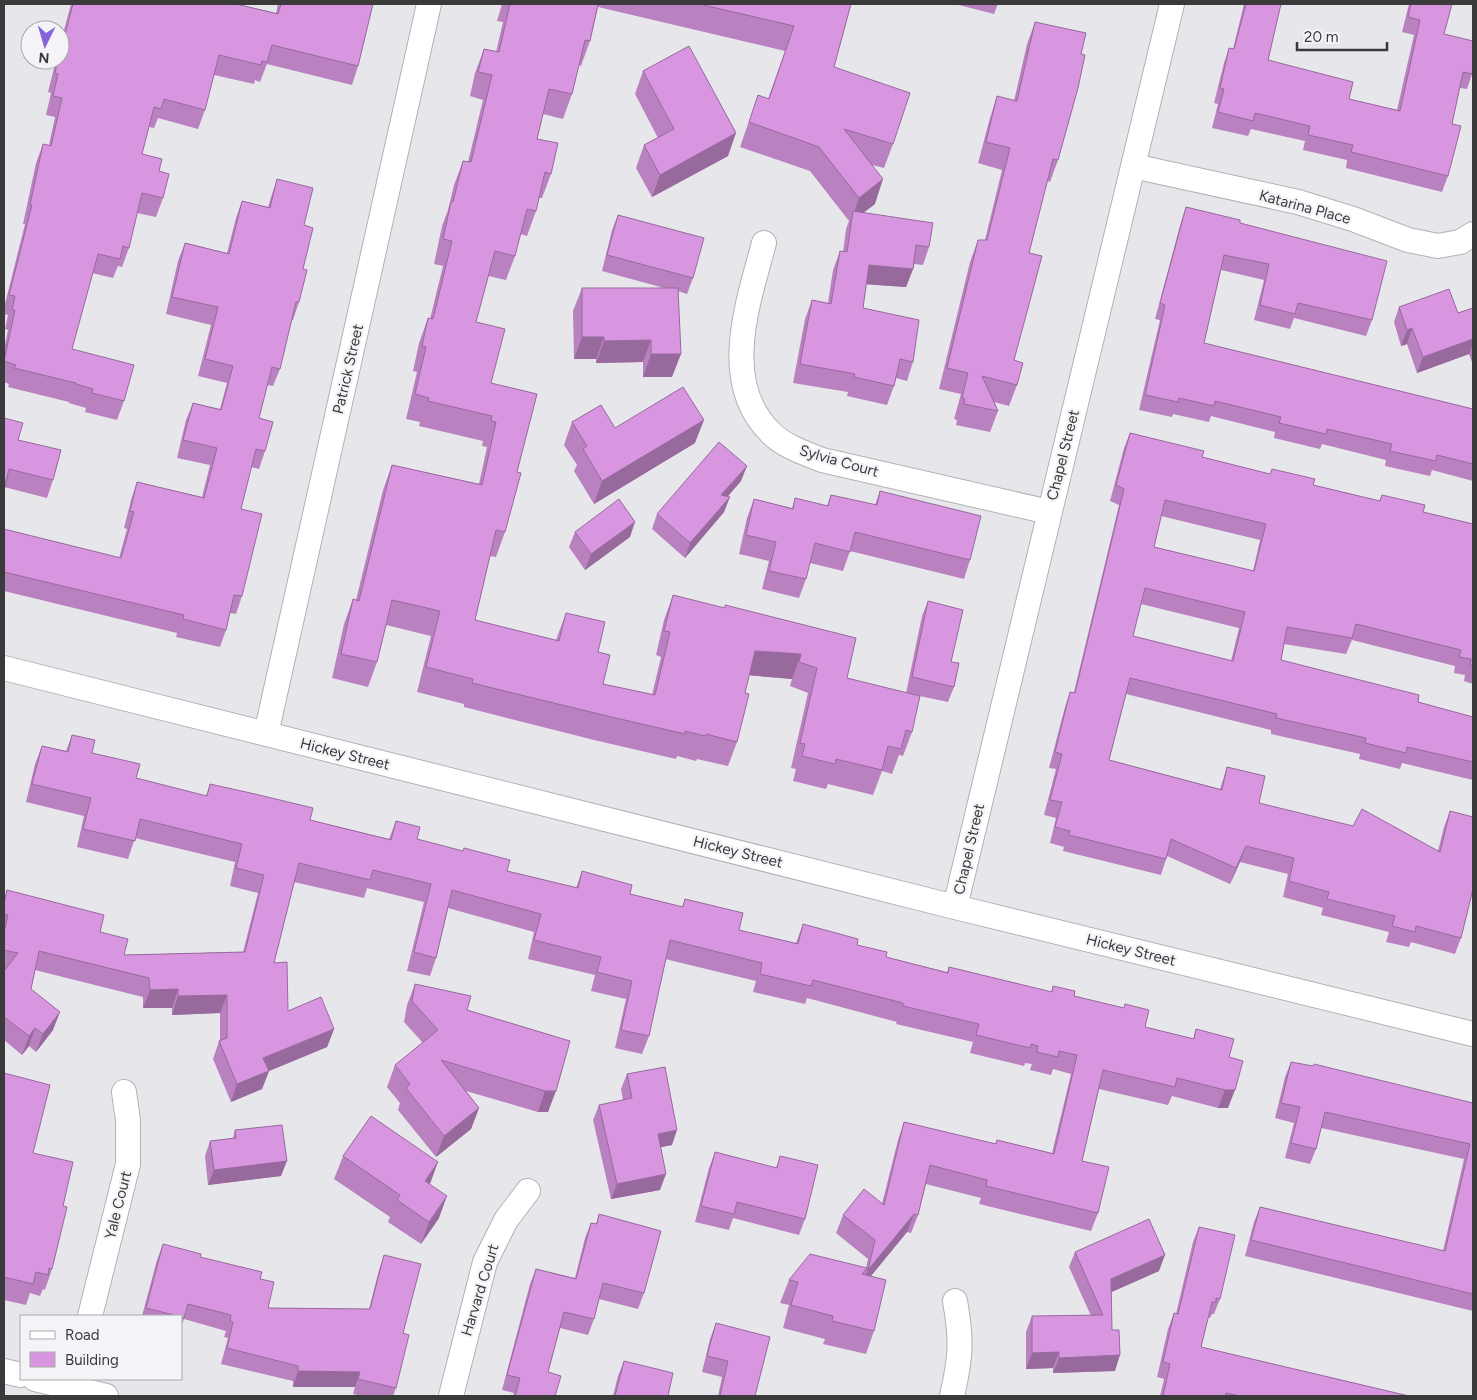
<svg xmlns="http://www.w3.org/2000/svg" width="1477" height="1400" viewBox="0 0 1477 1400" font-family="Figtree,sans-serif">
  <rect width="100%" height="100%" fill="#e7e7eb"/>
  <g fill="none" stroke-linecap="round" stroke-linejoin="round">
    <!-- street casing -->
    <g stroke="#b2b2b6" stroke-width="26">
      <path id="street" d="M1133,166L1298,202L1353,219L1408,240L1438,246L1460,242L1473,234
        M764,243C748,303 719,383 771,433C785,447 805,453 822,460L1049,512
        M4,668L955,907L1473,1034
        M266,734L429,4
        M955,907L1172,4
        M90,1316L128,1164V1120L124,1092
        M4,1371L21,1375
        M35,1379L106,1396
        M451,1396L485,1262L506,1220L528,1191
        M952,1396C961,1357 962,1341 955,1301"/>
    </g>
    <!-- street -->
    <use href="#street" stroke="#fff" stroke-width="24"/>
  </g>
  <!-- wall -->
  <path fill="#ba81c1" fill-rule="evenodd" d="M71,4H236L276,13L278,4H373L358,66L352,85L267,64L260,82L255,80L254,84L214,75L205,110L198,129L158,118L154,128L149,127L142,154L159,171L163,198L156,217L137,213L129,248L122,267L118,266L113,278L92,273L72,349L124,401L117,420L85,412L86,408L69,403V402L8,387L9,384L4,382V349L8,330L5,329L8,315L4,314V308L25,224H23L36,163L43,144L49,145L55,117L46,115L51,93L48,92L56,60H60V45Z
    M502,4H851L834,67L893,144L884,168L872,165L875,204L863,213L929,247L923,265L914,264L913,269L906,287L866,284L863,308L913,362L907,381L896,378L894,386L887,405L847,396L848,392L793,383L805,319L812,300L828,303L833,270L840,251L843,252L846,229L849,221L810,171L740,147L758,95L768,99L785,51L598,7L590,41L581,66L579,65L572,94L563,119L543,114L537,139L551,174L542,198H539L536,211L527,236L520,234L515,256L506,280L488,276L476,322L491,383L517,472L505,532L496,557L490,556L475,620L556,640L566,613L598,652L603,684L652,695L661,657L656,655L664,620L673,595L847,678L906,693L922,616L928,601L951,662L954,687L948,702L915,695L912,732L903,756L899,755L892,774L882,771L873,795L828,784L826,789L793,781L796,769L791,768L808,693L790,686L792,679L749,675L745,693L737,742L728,766L697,759L696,761L677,756L676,759L594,740L464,707V704L417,692L431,636L386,625L377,662L368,687L332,678L344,624L353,599L356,600L383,490L392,465L479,484L487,447L482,446L483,441L419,426L420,422L406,419L417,372L413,371L419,343L428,318L430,319L443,266L434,264L442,226L448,210L454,185L463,161L468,162L483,100L470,96L475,73L484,49L496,52L503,22L497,21Z
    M955,4H998L994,14Z
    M1244,4H1281L1268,60L1349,99L1397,110L1414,35L1402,32L1409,4H1452L1444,34L1472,74L1467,89L1460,88L1452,124L1448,176L1442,192L1346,168L1347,160L1303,150L1305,141L1251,129L1248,136L1212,128L1218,104L1214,103L1224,63L1229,48L1233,49Z
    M1035,22L1058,160L1050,182L1047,181L1029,253L1014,360L1017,385L1009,406L994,402L998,411L990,432L956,425L957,420L954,419L961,394L939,389L970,262L978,240H985L1002,170L978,163L990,118L997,96L1014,101L1027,44Z
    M643,71L728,156L652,197L636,168L644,145L658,138L635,94Z
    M277,179L304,225L303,269L299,302L293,320H291L280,369L273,386L267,385L259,418L265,451L259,469L251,467L241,509L242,596L236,614L230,613L226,630L220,647L176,637L177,633L4,591V529L119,558L127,529L124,528L131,500L137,482L202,497L210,465L177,458L186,420L193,403L220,409L227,383L198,376L211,325L166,314L178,261L185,243L227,253L236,218L242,201L268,207L271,197Z
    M1186,207L1240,223L1372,320L1366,336L1294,318L1290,329L1254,320L1264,280L1221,270L1204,343L1473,409V481L1432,470L1430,476L1385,466L1386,460L1322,444L1320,449L1274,438L1275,432L1211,416L1209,422L1173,414L1172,417L1139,410L1160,320L1155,319L1181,222Z
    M618,215L693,278L687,294L678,291L672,377H643V362L596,363V359H574L573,311L582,288H664L602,271L612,230Z
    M1399,307L1458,313L1473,308V365L1469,354L1417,373L1407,344L1401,346L1394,322Z
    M4,418L18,440L53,480L47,498L4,487Z
    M572,422L615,428L695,443L594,504L574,471L577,465L564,445Z
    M1130,433L1202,457L1313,485L1379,501L1382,495L1423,512L1473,524V684L1464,681L1465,675L1454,673L1455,666L1352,640L1346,654L1284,644L1281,660L1418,702L1473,717V780L1402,763L1400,769L1359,759L1360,754L1271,734V730L1126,694L1109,760L1220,789L1227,767L1259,803L1438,851L1444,827L1450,811L1461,938L1455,954L1411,942L1409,947L1386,942L1389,932L1321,915L1323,908L1283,897L1288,874L1240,862L1230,884L1167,856L1161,875L1063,851L1064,847L1050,843L1056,818L1044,815L1056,769L1049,768L1065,707L1070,692H1074L1119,505L1110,501L1124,448ZM1161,516L1260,540L1253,571L1154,547ZM1141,604L1239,628L1231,661L1133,636Z
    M741,481L728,496L724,512L685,558L652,529L657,514Z
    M880,491L970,560L964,579L850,551L843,571L810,563L806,579L799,598L762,589L769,561L739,554L747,518L754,499L792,508L795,498L827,506L831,495L875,505Z
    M575,532L630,537L585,570L569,547Z
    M72,735L92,753L136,778L206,796L210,784L310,820L389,839L396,821L417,839L507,871L576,888L582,871L630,894L682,907L685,899L739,930L796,943L803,924L857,945L886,957L947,972L949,967L1051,992L1053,986L1074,996L1124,1008L1125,1004L1145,1027L1193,1039L1196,1029L1229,1057L1228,1108H1218L1172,1096L1168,1105L1099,1089L1082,1161L1098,1213L1091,1231L979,1204L981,1198L926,1184L918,1215L911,1233L907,1232L871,1276L874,1331L866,1354L823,1344L825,1339L783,1328L789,1305L780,1303L789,1280L866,1268L868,1259L836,1233L843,1215L882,1204L898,1140L904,1122L995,1144L997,1140L1052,1153L1071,1074L1053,1069L1051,1075L1030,1070L1032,1064L1025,1063L1024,1066L970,1053L973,1042L896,1024L897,1022L807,998L805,1004L753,992L756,981L665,959L649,1036L642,1054L615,1048L626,999L591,991L595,975L528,959L534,932L448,908L436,958L430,976L407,971L424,902L367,888L364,898L294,882L274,963L288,1011L334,1029L327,1047L269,1071L262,1089L231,1102L213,1059L219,1041L220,1040V1013L172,1015V1008H143V997L35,970L31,989L53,1030L36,1052L29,1046L22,1055L4,1040V971L5,970L4,969V899L7,890L100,932L124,955L243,952L258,893L230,886L235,862L135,838L128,859L77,847L84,816L26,802L35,764L42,746L66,751Z
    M415,984L467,1010L570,1041L548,1112H538L466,1091L479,1108L471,1129L436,1157L398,1110L400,1103L387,1087L395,1065L423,1043L404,1022L407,1005Z
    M1291,1062L1473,1103V1311L1245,1256L1254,1222L1260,1207L1443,1251L1464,1159L1321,1128L1316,1149L1310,1164L1285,1158L1294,1123L1275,1118L1285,1077Z
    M4,1073L33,1153L63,1206L52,1269L45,1290L43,1289L40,1296L30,1293L26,1305L4,1300Z
    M627,1074L672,1145L660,1147V1190L611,1199L593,1120L599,1105L623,1100L621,1089Z
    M235,1130L281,1176L208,1185L205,1156L210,1141L233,1138Z
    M715,1152L776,1168L780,1156L805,1219L799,1235L733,1218L729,1230L695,1222L709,1168Z
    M343,1156L439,1218L421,1244L388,1222L390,1217L334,1179Z
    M599,1214L644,1293L638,1309L599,1299L594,1319L588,1335L560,1328L548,1372L555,1396H513L514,1393L502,1390L530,1284L536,1269L575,1278L585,1238L591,1223L596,1224Z
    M1199,1227L1220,1299L1214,1314H1212L1210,1318L1208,1317L1201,1347L1409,1396H1160L1164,1379L1157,1377L1168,1329L1174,1313L1176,1314L1193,1242Z
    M163,1244L260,1279L268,1308L369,1309L379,1270L384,1255L403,1333L396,1388L393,1396H362L353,1394L355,1387H293V1381L221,1364L228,1338L224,1337L226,1331L184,1319L181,1326V1316H142L157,1260Z
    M1075,1252L1159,1271L1111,1292L1112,1330L1115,1371L1053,1373V1368L1026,1369V1332L1032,1316H1091L1069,1267Z
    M716,1323L755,1396H718L722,1377L702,1372L710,1339Z
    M624,1361L668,1396H613L618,1376Z"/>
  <!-- shaded-wall -->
  <path fill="#97699d" d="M736,133L728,156L652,197L660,175Z
    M883,179L875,204L851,222L859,198Z
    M869,265L913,269L906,287L862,284Z
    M1412,328L1407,344L1401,346L1407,330Z
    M582,337H604L596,359H574Z
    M1473,339V344L1469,354L1417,373L1423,357Z
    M651,340L643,362L596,363L604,341Z
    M651,354H681L672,377H643Z
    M704,420L695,443L594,504L602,481Z
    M747,466L741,481L716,510L721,495Z
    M730,497L724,512L685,558L690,543Z
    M635,522L630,537L585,570L591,554Z
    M755,651L801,654L792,679L746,675Z
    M1246,846L1240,862L1230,884L1236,868Z
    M178,989L172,1008H143L150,990Z
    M227,995L220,1013L172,1015L178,996Z
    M60,1012L53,1030L36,1052L43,1034Z
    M35,1028L29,1046L22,1055L29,1036Z
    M334,1029L327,1047L269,1071L262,1089L231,1102L237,1084L263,1058Z
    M1225,1090H1235L1228,1108H1218Z
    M545,1091H556L548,1112H538Z
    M479,1108L471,1129L436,1157L444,1136Z
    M677,1130L672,1145L652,1149L658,1134Z
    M287,1161L281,1176L208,1185L214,1170Z
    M438,1162L430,1184L425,1181Z
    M666,1174L660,1190L611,1199L617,1184Z
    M447,1196L439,1218L421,1244L429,1222Z
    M914,1214L907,1232L861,1288L868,1270Z
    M1165,1255L1159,1271L1105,1295L1111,1279Z
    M1059,1352L1053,1368L1026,1369L1032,1353Z
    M1120,1355L1115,1371L1053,1373L1059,1358Z
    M298,1371L360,1372L355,1387H293Z"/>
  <!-- building -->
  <path fill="#d896e0" stroke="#97699d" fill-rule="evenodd" d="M73,4H236L278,14L281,4H373L358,66L272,45L267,62L262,61L261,65L219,55L205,110L164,99L161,109L154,107L142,154L162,159L159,171L169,174L163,198L142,193L129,248L123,246L120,259L98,254L72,349L134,365L124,401L92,393L93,389L76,384V383L14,368L16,365L4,361L15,310H12L15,296L9,295L32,205H30L43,144L51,146L62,98L53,96L58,74L55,73L58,60H60V53Z
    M510,4H598L590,41L585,40L572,94L549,89L537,139L558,143L551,174L545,172L536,211L527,209L515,256L495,251L476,322L505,329L491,383L537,394L517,472L521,473L505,532L496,530L475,620L559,641L566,613L605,622L598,652L610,655L603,684L655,695L670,632L664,631L673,595L725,608V605L856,638L847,678L920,696L912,732L906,730L901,749L888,746L882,770L836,759L835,764L802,756L805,744L800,743L817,668L799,662L801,654L755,651L745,693L749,694L737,742L706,734L705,736L685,731V734L603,715L472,683L473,679L426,667L440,611L392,600L377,662L341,654L353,599L359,601L392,465L482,485L496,422L491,421L492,416L428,401L429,398L415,394L426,347L422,346L428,318L433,319L452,241L443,239L451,202H453L463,161L471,162L492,75L478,72L484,49L499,52Z
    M699,4H851L834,67L910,93L893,144L844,129L883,179L859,198L819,147L749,122L758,95L769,99L794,26Z
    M1246,4H1281L1268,60L1353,82L1349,99L1400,111L1420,20L1408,17L1411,4H1452L1444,34L1473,41V70L1472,74L1463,72L1452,124L1461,126L1448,176L1351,152L1353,145L1308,135L1310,126L1255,113L1253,121L1218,112L1224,89L1220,88L1229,48L1234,49Z
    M1035,22L1086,33L1081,54L1085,55L1078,88L1058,160L1053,159L1029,253L1042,256L1014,360L1023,363L1017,385L982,376L998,411L964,404L965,399L962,398L968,373L947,368L978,240H987L1010,148L986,142L997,96L1017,101Z
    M689,46L736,133L660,175L644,145L674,129L643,71Z
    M277,179L313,188L304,225L313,228L303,269L307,270L299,302H296L280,369L272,367L259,418L273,422L265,451L256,449L241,509L262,514L242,596L234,595L226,630L183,619L184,615L4,572V529L121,558L134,512L130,511L137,482L204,498L217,448L183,440L193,403L221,410L233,366L205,359L218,307L172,297L185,243L229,254L242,201L270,208Z
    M1186,207L1240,220V223L1387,261L1372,320L1298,303L1295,314L1260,305L1269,264L1224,255L1204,343L1473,409V464L1437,455L1436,461L1390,451L1392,444L1327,429L1326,434L1279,423L1281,417L1215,401L1214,406L1179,398L1178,402L1145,395L1165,305L1160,303Z
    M853,211L933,223L929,247L916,245L913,269L869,265L863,308L919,320L913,362L900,359L894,386L854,377L855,374L800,364L812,300L831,304L840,251L847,252Z
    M618,215L704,238L693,278L607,255Z
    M582,288H678L681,354H651V340L604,341V337H582Z
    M1449,289L1458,313L1473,308V339L1423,357L1412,328L1407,330L1399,307Z
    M683,387L704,420L602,481L583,449L587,446L572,422L601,405L615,428Z
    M4,418L23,423L18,440L61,450L53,480L9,469L4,490Z
    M1130,433L1204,451L1202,457L1270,474L1272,469L1315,479L1313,485L1380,501L1382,495L1425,505L1423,512L1473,524V666L1470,665L1471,659L1459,657L1461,650L1356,624L1352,638L1287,627L1281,660L1419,695L1418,702L1473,717V762L1407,747L1406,753L1365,743L1366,738L1276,718L1277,714L1130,678L1109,760L1222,790L1227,767L1265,776L1259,803L1353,826L1362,809L1440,852L1450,811L1473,817V889L1461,938L1416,926L1415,932L1392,926L1395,916L1327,899L1329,892L1289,881L1294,858L1246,846L1236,868L1171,839L1166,859L1069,835L1070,831L1055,827L1062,802L1050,800L1062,754L1055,752L1070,692L1075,693L1124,489L1116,485ZM1165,500L1266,524L1254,571L1154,547ZM1145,588L1245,612L1233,661L1133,636Z
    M719,442L747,466L721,495L730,497L690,543L657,514Z
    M880,491L981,516L970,560L855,532L850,552L815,543L806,579L769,571L776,542L746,535L754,499L793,509L795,498L828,506L831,495L877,505Z
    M619,499L635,522L591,554L575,532Z
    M928,601L963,610L951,662L959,663L954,687L912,677Z
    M72,735L95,740L92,753L140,764L136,778L207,796L210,784L255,794L313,808L310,820L391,840L396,821L420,827L417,839L463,851L464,848L510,860L507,871L578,888L582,871L632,885L630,894L683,907L685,899L743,913L739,930L798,944L803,924L858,939L857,945L887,952L886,957L948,973L949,967L1052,992L1053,986L1075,991L1074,996L1124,1008L1125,1004L1149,1010L1145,1027L1194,1039L1196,1029L1234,1039L1229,1057L1243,1061L1235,1090H1225L1177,1078L1175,1087L1103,1070L1082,1161L1109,1167L1098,1213L986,1186L987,1180L930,1165L918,1215L914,1214L868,1270L875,1240L843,1215L864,1189L884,1205L904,1122L996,1144L997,1140L1054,1154L1077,1055L1059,1051L1058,1057L1037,1052L1038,1046L1031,1044L1030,1048L976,1035L979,1024L903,1006V1003L813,980L811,986L760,974L762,963L670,940L649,1036L621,1030L632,981L597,972L601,957L534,940L541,914L452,890L436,958L414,952L431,884L373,870L370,880L299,863L274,963L287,962L288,1011L321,997L334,1029L263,1058L269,1071L237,1084L219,1041L227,1038V995L178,996V989L150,990L149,978L39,951L31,989L60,1012L43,1034L35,1028L29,1036L4,1017V971L18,953L4,950V932L8,915L4,914V904L7,890L104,915L100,932L128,939L124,955L245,952L264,875L236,868L242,844L140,819L135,841L83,829L91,798L32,784L42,746L68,752Z
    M415,984L471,996L467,1010L570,1041L556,1091H545L441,1060L479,1108L444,1136L406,1088L410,1084L395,1065L438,1030L412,1001Z
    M1291,1062L1313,1066L1314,1064L1473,1103V1294L1251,1240L1260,1207L1445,1251L1470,1144L1325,1112L1316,1149L1291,1143L1300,1107L1281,1103Z
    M665,1067L677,1130L658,1134L666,1174L617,1184L599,1105L632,1098L627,1074Z
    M4,1073L50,1085L33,1153L73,1162L63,1206L67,1207L52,1269L49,1268L48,1275L36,1272L33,1284L4,1277Z
    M371,1116L438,1162L425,1181L447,1196L429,1222L397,1200L400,1195L343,1156Z
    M282,1125L287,1161L214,1170L210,1141L236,1138L235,1130Z
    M715,1152L777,1168L780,1156L818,1165L805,1219L737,1202L734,1214L701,1206Z
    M599,1214L661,1231L644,1293L603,1283L594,1319L564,1312L548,1372L561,1376L555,1396H515L520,1378L507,1375L536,1269L576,1279L591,1223L597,1224Z
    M1149,1219L1165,1255L1111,1279L1112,1330H1119L1120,1355L1059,1358V1352L1032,1353V1316L1103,1315L1075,1252Z
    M1199,1227L1235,1235L1220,1299L1216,1298V1302H1212L1201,1347L1409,1396H1240L1226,1393L1225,1396H1163L1170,1364L1163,1362L1174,1313L1178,1314Z
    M163,1244L201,1254L200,1257L262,1272L260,1279L274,1282L268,1308L370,1309L384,1255L421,1264L403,1333L409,1335L396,1388L358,1379L360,1372L298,1371V1366L227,1348L233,1322L230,1321L231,1315L188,1304L184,1318L181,1317V1316H178L146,1308Z
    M810,1254L867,1268L862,1274L886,1280L874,1331L832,1321L833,1316L791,1305L798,1282L789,1280Z
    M716,1323L770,1337L755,1396H720L728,1361L707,1356Z
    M624,1361L673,1373L668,1396H615Z"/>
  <g text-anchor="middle" stroke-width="4.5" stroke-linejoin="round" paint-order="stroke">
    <!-- street labels -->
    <g font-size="15" fill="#3a3a3b" stroke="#f4f4f8">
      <text transform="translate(1305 207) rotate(15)" y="5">Katarina Place</text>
      <text transform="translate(348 369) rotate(-77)" y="5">Patrick Street</text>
      <text transform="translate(1063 455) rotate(-76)" y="5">Chapel Street</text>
      <text transform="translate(839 461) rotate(16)" y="5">Sylvia Court</text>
      <text transform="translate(345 754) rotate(14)" y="5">Hickey Street</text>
      <text transform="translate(969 849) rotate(-77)" y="5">Chapel Street</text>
      <text transform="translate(738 852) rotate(14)" y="5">Hickey Street</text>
      <text transform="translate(1131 950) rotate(14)" y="5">Hickey Street</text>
      <text transform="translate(118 1205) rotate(-76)" y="5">Yale Court</text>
      <text transform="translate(480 1290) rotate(-73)" y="5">Harvard Court</text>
    </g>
  </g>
  <!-- border -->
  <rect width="1477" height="1400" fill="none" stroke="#3a3a3b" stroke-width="10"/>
  <!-- legend -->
  <rect x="20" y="1315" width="162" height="65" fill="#f4f4f8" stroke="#aaaaac"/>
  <rect x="30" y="1331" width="25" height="8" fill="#ffffff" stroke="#aaaaac"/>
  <text x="65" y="1340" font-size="15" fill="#3a3a3b">Road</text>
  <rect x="30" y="1352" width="25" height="15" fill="#d896e0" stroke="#aaaaac"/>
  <text x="65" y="1365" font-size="15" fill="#3a3a3b">Building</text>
  <!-- north arrow -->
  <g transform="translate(45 45) rotate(185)"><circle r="24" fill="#f4f4f8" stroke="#aaaaac"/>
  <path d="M0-4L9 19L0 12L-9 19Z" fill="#8662dd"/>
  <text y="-8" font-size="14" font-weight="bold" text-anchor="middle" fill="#3a3a3b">N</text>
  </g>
  <!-- scale -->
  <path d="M1297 42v8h90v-8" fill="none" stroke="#3a3a3b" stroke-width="2.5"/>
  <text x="1304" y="42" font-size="15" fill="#3a3a3b" stroke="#f4f4f8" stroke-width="4" paint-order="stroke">20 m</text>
</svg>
